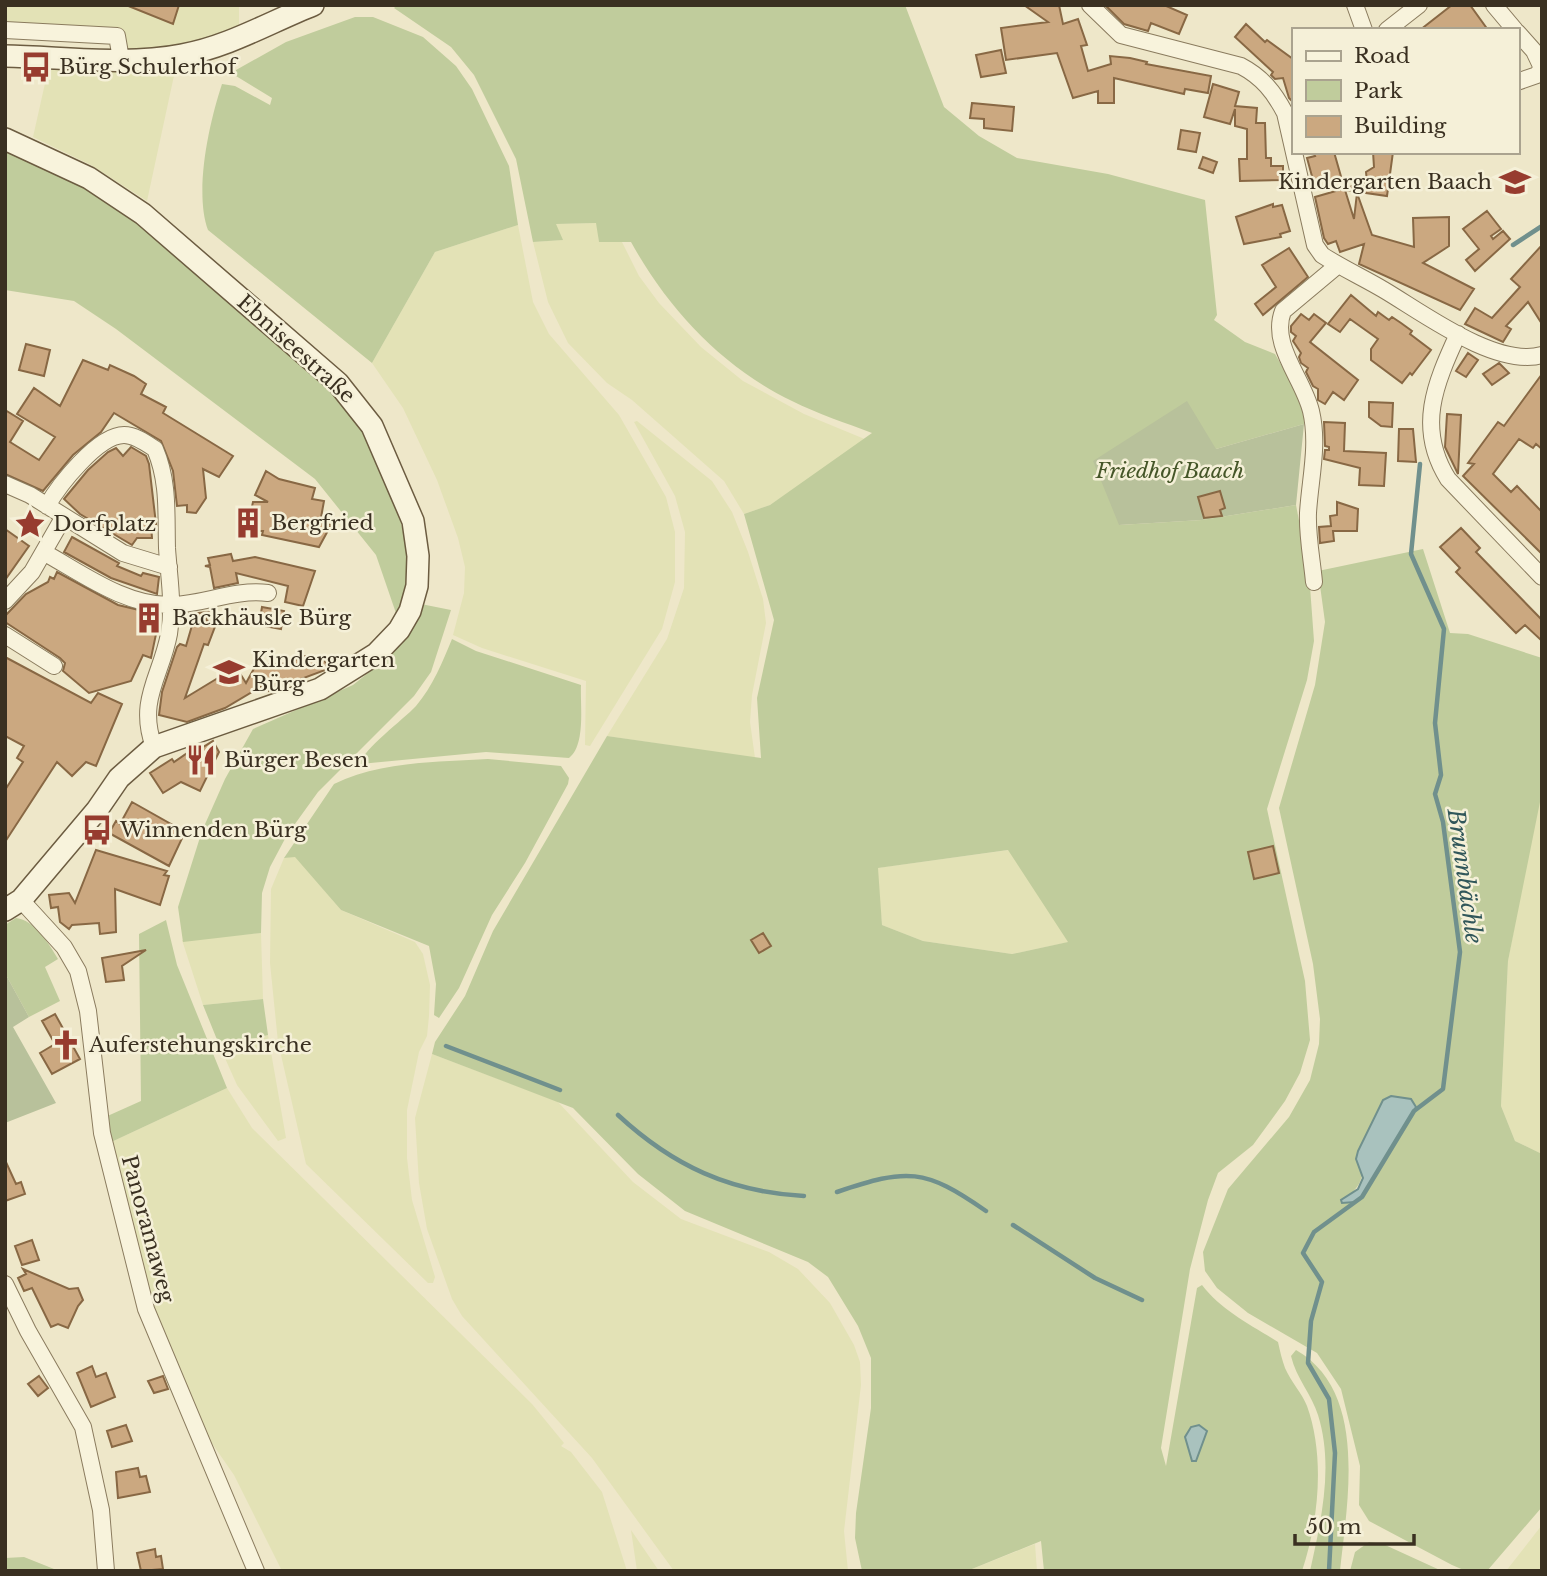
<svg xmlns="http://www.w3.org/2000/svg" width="1547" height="1576" viewBox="0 0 1547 1576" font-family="'Libre Baskerville',serif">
  <rect width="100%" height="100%" fill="#eee7c9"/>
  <!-- farmland -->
  <path fill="#e3e2b6" d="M5,5H239V32L208,44L123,53L118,30L5,26Z
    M48,70L175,71L147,201L91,165L33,137Z
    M597,223L599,242H622L639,276L659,303L701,347L743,381L804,414L867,440L770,505L744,514L724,481L632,400L607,383L568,343L548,302L533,242L562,240L555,224Z
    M518,225L533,302L549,334L619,415L666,497L675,532V582L662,629L590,746L585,745L586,681L482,648L453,635L464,593L465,567L458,538L437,480L403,408L372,363L435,252Z
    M637,421L712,481L732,512L748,552L763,599L766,623L752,695L750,722L755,758L607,736L667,639L684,588L685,532L675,496L634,422Z
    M1540,791L1542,792V1154L1515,1141L1501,1106L1508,961Z
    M1009,850L1069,942L1012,954L923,941L882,925L877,868Z
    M295,856L341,910L415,942L423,954L430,985L429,1016L427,1036L419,1052L407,1110V1158L412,1200L435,1277L433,1283H428L306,1164L278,1042L270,963L271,889L284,858Z
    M261,933L263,999L203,1005L182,940Z
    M268,1035L286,1138L278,1141L237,1085L220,1047Z
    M432,1054L557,1101L633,1182L681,1219L769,1252L798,1269L830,1303L854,1345L860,1362L861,1385L844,1531L848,1571H674L592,1458L462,1316L452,1299L427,1229L419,1183L415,1118Z
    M227,1088L252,1128L532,1404L564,1443L561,1446L571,1452L602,1492L627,1571H282L234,1475L209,1439L153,1308L107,1144Z
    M1542,1525V1571H1506Z
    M631,1530L659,1571H637Z
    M1035,1544L1037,1571H967Z"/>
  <!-- green -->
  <path fill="#c0cc9c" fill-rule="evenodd" d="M397,5H905L944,107L979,136L1017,158L1108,174L1205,200L1217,315L1214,320L1245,342L1275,354L1295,388L1305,418L1304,424L1216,449L1119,525L1202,520L1296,505L1309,573L1314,641L1307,680L1267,809L1305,981L1310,1040L1300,1073L1285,1101L1253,1145L1218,1173L1208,1200L1190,1269L1161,1448L1166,1466L1197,1288L1202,1285C1221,1310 1251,1325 1278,1342C1280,1351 1282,1360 1285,1368C1291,1382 1302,1393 1307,1406C1325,1456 1319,1520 1302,1571H1044L1041,1541L967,1571H862L855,1538L856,1513L871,1408V1358L858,1326L828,1277L808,1262L685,1211L638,1174L573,1108L432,1054L435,1042L465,996L493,931L607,736L761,758L757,698L774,620L744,514L770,505L872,433C846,423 818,414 792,401C723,368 668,309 631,242H599L596,223L556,224L563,240L533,242L516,159L474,75L451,47L394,8ZM1008,850L1068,942L1012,954L923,941L882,925L878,868Z
    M355,17H373L423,37L456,66L472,89L509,166L518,225L435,252L372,363L208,230C194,192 209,123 222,84L235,86L270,105L272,98L236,76V70L286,42Z
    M5,144L122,205L347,402C377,443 410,527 408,577C408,591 402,606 398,619L376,555L315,479L116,329L74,301L5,290Z
    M1423,549L1450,633L1468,634L1542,658V792L1508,961L1501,1106L1515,1141L1542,1154V1507L1487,1571H1466L1452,1565L1369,1521L1359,1505L1360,1466L1341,1389L1317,1353L1248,1313L1217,1288L1205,1271L1203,1252L1228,1189L1289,1117L1310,1080L1319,1044L1320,1019L1313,964L1279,808L1315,685L1325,622L1318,571ZM1383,1100L1416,1107L1362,1197L1346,1198C1373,1177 1357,1163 1366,1136C1369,1124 1379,1113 1383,1100Z
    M421,604L451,610L431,672L414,696L318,792L287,835L270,867L262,893L261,933L183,942L178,907L202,831L225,779L253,729L353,685L383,661Z
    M452,639L476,651L581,685C580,705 586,745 569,758L486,752L360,764C363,749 403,720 416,706C433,686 442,663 452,639Z
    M488,759L561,766L569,778L568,784L525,863L492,915L459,988L439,1018L434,1015L436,984L429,946L341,910L295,857L284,858L334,784C380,761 438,762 488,759Z
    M16,918C35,920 49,944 58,959L45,967L60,1001L29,1017L5,973V925Z
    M166,920L177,965L227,1088L107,1144L103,1118L141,1101L139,934Z
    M263,999L268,1035L220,1047L203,1005Z
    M1296,1350C1369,1392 1347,1502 1340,1571H1310C1321,1521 1334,1466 1318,1415C1312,1395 1296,1378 1291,1356Z
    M1369,1542L1383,1544L1442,1571H1350L1355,1552Z
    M24,1557L59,1571H5V1558Z"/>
  <!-- cemetery -->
  <path fill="#b8c19b" d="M1187,401L1216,449L1304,424L1296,505L1202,520L1119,525L1093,461Z
    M5,973L29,1017L13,1027L56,1103L5,1123Z"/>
  <!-- water -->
  <path fill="#a9c2be" stroke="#70908d" stroke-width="2" d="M1391,1096L1411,1099L1416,1107L1362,1197L1355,1202L1342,1203L1341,1200L1358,1189L1363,1178L1356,1159L1358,1151L1383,1100Z
    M1199,1425L1207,1431L1196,1461H1192L1185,1437L1191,1427Z"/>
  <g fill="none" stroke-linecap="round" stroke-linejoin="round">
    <!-- stream -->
    <path stroke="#70908d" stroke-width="4.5" d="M1513,245L1542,226
      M446,1046L560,1090
      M618,1115C673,1166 730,1192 804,1196
      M837,1192C908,1168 924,1168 986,1211
      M1013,1225L1095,1278L1142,1300
      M1329,1571L1335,1453L1329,1399L1308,1363L1311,1321L1322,1282L1303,1253L1314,1232L1362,1197L1414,1111L1443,1089L1460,952L1443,822L1435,794L1441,775L1435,723L1444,629L1411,554L1420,464"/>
  </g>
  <!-- building -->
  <path fill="#cba880" stroke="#886844" stroke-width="2" d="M126,5H179L173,24Z
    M1024,5H1059L1063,24L1078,19L1087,45L1081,46L1088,71L1111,64L1110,56L1130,58L1147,62L1146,64L1211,76L1208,93L1185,89L1184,94L1114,78V103H1098V91L1073,98L1057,53L1006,60L1001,28L1048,22Z
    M1105,5H1164L1187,15L1179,34L1151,23L1148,31L1124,24Z
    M1452,5H1470L1488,30H1420Z
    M1246,24L1265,42L1267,40L1293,59V102L1289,98L1283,78L1275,79L1271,75L1273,72L1235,37Z
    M1001,50L1006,73L981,77L976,55Z
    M1213,84L1239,92L1235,106L1257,108L1256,123H1265L1266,158H1271V166H1283V180L1240,181L1239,159H1247V129L1235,126V109L1230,124L1204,117Z
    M972,103L1014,107L1012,131L984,128V119L970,118Z
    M1181,130L1200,133L1196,152L1178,149Z
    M1313,152H1334L1342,180H1313L1307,158L1315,156Z
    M1373,152H1393L1387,196L1345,190L1354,219L1357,193L1372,235L1414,247L1413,218L1449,217V246L1423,263L1474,289L1460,310L1359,264L1364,244L1340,252L1336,241L1328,244L1324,238L1315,197L1367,182L1366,172L1374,167Z
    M1203,157L1217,162L1213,173L1199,168Z
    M1273,204V207L1282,205L1290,231L1280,234L1281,237L1244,244L1236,217Z
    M1487,211L1501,229L1491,236L1493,239L1503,231L1510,239L1475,271L1466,260L1479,249L1463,229Z
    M1542,245V324L1528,302L1506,326L1511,329L1503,342L1465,324L1475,308L1492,318L1520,287L1511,279Z
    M1289,248L1308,277L1263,315L1255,304L1276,287L1262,265Z
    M1351,295L1376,316L1378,312L1389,320L1392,317L1401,323L1412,331L1410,334L1431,350L1412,375L1410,373L1402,383L1371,360V349L1378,339L1350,319L1340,332L1328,324Z
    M1301,314L1309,320L1314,314L1326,323L1310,342L1358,380L1344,400L1333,392L1325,404L1318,400V389L1313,386L1306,372L1308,368L1301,363L1299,357L1301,353L1293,341L1296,336L1291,332V326Z
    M26,344L50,350L44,376L19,370Z
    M1468,353L1478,360L1466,377L1456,371Z
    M83,360L108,370L110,365L134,376L146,384L141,394L166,407L163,413L233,456L219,477L203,469L206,498L196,513L187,512V505L177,506L173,471L161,441L114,413L101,432L73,455L43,491L5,474V410L23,421L10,442L39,460L55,437L17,414L34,388L60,406Z
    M1499,363L1509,373L1492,385L1483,374Z
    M1542,374V449L1536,444L1533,448L1519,439L1493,474L1511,492L1517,486L1542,512V554L1463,476L1474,464L1468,463L1498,422L1504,426Z
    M1369,402L1393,403L1392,427L1381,426L1369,417Z
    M1447,414L1461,415L1458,474L1445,447Z
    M1324,422L1345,423L1344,451L1386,453L1384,486L1359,485L1360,468L1324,459L1325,450H1329V447L1325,446Z
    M1399,429H1413L1416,462L1398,461Z
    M131,447L146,456L149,464L156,524H151L152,538H137L132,545L80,514L64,499L88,470L108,452L116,448L123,456Z
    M266,471L279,479L315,488L312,499L324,501L320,523L331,525L319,547L262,535L263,531H244L240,527L239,519L251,511L253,502H268L255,495Z
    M1220,491L1225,508L1220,510L1222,516L1204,518L1198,497Z
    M1337,502L1358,509L1357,531H1333L1334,541L1320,543L1319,527L1331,526L1330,516L1337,515Z
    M1461,528L1480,548L1476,552L1542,620V641L1525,625L1516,633L1456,572L1460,568L1440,547Z
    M5,529L29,546L5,580Z
    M72,537L119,563L117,566L141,576L143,573L159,577L157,594L111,578L64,552Z
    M231,554L233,561L255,557L315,571L303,606L285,602L288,586L236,573L238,583L214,588L210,567L205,566L210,565L208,558Z
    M57,572L118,605L160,615L151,658L143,655L131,681L89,693L63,671L65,663L60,658L5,622V616L26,594L48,582L50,577L54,579Z
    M262,607L284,611L281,629L259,625Z
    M209,612L206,620L216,624L208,645L204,644L185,698L236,667L246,683L256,665L290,663L302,656H323L328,669L269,691L267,683L225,708L187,722L159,715L162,692L177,647L180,644L186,646L193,622L187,619L189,614Z
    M5,657L91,703L98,693L122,704L96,766L86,762L72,776L57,762L5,842V790L23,762L17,758L24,746L5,736Z
    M213,741L219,752L200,791L181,782L163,793L150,773L172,759L174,762L199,745L203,747Z
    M132,802L185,832L169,866L109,833L116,821L120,824Z
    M1273,846L1279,873L1254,879L1248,852Z
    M96,850L167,871L164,875L169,876L160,905L115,889L116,932L100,934L99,923L72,925L69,929L60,922L58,907L51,908L49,895L69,893L75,903Z
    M763,933L771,946L759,953L751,940Z
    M146,950L122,966L124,980L106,982L102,958Z
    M55,1014L80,1059L52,1074L40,1053L55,1044L42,1021Z
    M5,1160L16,1184L21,1182L25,1194L5,1201Z
    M32,1240L39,1260L22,1265L15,1246Z
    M23,1269L69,1289L78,1288L83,1300L78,1306L68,1328L58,1324L51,1327L32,1288L24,1291L18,1278L26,1274Z
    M92,1366L96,1377L106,1373L115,1397L91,1407L77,1373Z
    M39,1376L48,1388L38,1396L28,1384Z
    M163,1376L168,1389L154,1393L148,1381Z
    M126,1425L132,1441L112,1447L107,1431Z
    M138,1468L140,1477L146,1476L150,1492L118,1498L116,1472Z
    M155,1549L156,1557L161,1556L163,1569L141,1571L137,1553Z"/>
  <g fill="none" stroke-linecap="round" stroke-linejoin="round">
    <!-- street casing -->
    <g stroke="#8a7b5e" stroke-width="18">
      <path id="street" d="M1090,5L1121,35L1241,66C1262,77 1274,92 1285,113L1315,245L1322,255C1342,268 1364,278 1384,290C1423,313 1496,368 1542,355
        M1355,5L1364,30
        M1494,5L1515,30
        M5,30L117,36L121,59
        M1387,30L1419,5
        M1517,32L1534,51L1542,68L1537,75L1517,82
        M1458,334C1435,384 1416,428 1448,479L1542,577
        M5,484L30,495L123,553L169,567
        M47,506C59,485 98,435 124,435C135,435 146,443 155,449C169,482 166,513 167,548C169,578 174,604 169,634C161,677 137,700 154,747
        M45,553C83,574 127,607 173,605C205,604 234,589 268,593
        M1314,582C1312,560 1307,535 1308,513C1310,479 1319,445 1311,411C1303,378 1270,345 1283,311L1338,265
        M5,601L32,572L63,518
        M5,635L54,666
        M21,900L64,947L78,971L88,1011L102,1133L146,1309L256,1571
        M5,1284L28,1331L83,1427L101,1510L106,1571"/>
    </g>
    <!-- secondary casing -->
    <g stroke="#6c5c41" stroke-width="24">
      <path id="secondary" d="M5,56C63,57 126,66 182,55C228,47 270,22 313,5
        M5,139L89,178L143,214L338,383L372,426L413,521L418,556L417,586L410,611L399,630L376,654L320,689L154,747L119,778L97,810L21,900L5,910"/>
    </g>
    <!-- street -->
    <use href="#street" stroke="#f8f3dc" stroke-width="16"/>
    <!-- secondary -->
    <use href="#secondary" stroke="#f8f3dc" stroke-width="21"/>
  </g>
  <!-- icons -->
  <defs>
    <g id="bus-bare" transform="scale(2.415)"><path d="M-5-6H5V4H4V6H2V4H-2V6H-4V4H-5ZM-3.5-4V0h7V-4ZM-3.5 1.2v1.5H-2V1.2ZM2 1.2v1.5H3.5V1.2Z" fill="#973c2f" stroke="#f5f0d8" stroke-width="2.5" paint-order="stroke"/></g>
    <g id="school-bare" transform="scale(2.415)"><path d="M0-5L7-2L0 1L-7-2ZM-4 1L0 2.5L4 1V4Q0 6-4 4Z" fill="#973c2f" stroke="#f5f0d8" stroke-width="2.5" paint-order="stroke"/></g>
    <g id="building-bare" transform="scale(2.415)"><path d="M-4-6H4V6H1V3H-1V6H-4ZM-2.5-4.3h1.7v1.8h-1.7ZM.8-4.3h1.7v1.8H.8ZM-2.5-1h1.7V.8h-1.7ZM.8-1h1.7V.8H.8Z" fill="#973c2f" stroke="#f5f0d8" stroke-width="2.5" paint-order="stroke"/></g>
    <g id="sight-bare" transform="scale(2.415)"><path d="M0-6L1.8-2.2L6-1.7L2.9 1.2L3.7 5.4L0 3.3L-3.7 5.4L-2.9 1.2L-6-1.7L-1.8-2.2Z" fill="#973c2f" stroke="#f5f0d8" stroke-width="2.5" paint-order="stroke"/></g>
    <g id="restaurant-bare" transform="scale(2.415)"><path d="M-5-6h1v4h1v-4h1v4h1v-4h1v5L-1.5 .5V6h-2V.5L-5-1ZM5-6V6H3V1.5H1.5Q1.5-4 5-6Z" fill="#973c2f" stroke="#f5f0d8" stroke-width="2.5" paint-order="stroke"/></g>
    <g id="church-bare" transform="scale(2.415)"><path d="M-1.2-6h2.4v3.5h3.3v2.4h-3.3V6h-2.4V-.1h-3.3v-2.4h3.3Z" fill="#973c2f" stroke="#f5f0d8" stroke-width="2.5" paint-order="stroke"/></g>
  </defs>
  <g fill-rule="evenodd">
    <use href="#bus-bare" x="36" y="67"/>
    <use href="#school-bare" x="1515" y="182"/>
    <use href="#building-bare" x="248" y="523"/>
    <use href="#sight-bare" x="30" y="524"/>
    <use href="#building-bare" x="149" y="618"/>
    <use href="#school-bare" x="229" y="672"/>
    <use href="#restaurant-bare" x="201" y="760"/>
    <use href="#bus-bare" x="97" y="830"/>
    <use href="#church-bare" x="66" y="1045"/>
  </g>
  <g text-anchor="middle" stroke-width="5" stroke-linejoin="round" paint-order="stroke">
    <!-- poi labels -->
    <g font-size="21" fill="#3a3021" stroke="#f5f0d8" text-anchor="start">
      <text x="59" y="74">Bürg Schulerhof</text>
      <text x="1492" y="189" text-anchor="end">Kindergarten Baach</text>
      <text x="271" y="530">Bergfried</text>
      <text x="53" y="531">Dorfplatz</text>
      <text x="172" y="625">Backhäusle Bürg</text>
      <text x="252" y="667">Kindergarten<tspan x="252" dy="24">Bürg</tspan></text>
      <text x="224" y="767">Bürger Besen</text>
      <text x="120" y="837">Winnenden Bürg</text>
      <text x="89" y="1052">Auferstehungskirche</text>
    </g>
    <!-- street labels -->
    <g font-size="21" fill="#3a3021" stroke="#f5f0d8">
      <text transform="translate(296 349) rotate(42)" y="7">Ebniseestraße</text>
      <text transform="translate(148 1229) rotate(75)" y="7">Panoramaweg</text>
    </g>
    <!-- park labels -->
    <g font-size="21" font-style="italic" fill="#455628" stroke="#f5f0d8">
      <text x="1170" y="478">Friedhof Baach</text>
    </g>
    <!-- water labels -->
    <g font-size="23" font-style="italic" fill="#31575a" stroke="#f5f0d8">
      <text transform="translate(1465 876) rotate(82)" y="8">Brunnbächle</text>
    </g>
  </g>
  <!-- border -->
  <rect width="1547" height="1576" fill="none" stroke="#3a3021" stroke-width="14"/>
  <!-- legend -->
  <rect x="1292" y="28" width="228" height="126" fill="#f5f0d8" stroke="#aaa38f" stroke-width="2"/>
  <rect x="1306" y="51" width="35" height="10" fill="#f8f3dc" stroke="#aaa38f" stroke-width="2"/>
  <text x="1354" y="63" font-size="21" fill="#3a3021">Road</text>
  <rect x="1306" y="80" width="35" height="21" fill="#c0cc9c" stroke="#aaa38f" stroke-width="2"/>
  <text x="1354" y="98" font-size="21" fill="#3a3021">Park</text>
  <rect x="1306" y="116" width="35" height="21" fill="#cba880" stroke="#aaa38f" stroke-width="2"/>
  <text x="1354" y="133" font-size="21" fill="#3a3021">Building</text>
  <!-- scale -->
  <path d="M1295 1534v10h119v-10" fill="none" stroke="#3a3021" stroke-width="3.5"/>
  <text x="1306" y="1534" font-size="21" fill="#3a3021" stroke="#f5f0d8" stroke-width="5" paint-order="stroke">50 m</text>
</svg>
